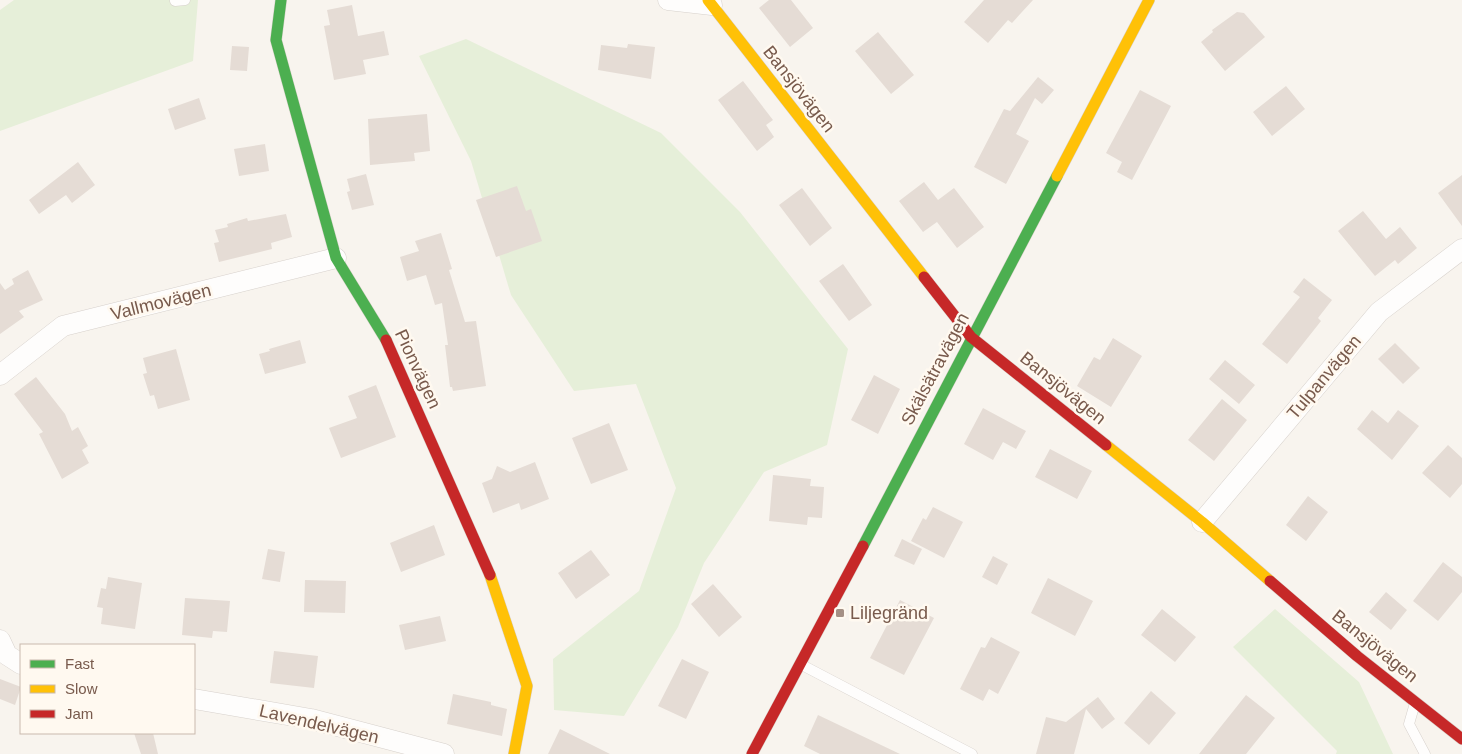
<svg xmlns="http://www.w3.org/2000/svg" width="1462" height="754" viewBox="0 0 1462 754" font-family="Helvetica,sans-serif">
  <rect width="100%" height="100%" fill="#f8f4ee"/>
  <!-- green -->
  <path fill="#e6efd9" d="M14,0H198L193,61L0,131V10Z
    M466,39L661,133L740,212L848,349L827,445L764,472L704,563L678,627L624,716L554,710L553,659L639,591L676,488L636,384L574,391L511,295L471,161L419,56Z
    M1275,609L1359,682L1393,754H1336L1337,751L1233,647Z"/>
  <!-- building -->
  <path fill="#e5dcd5" d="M769,0H791L813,28L790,47L759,8Z
    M984,0H1033L1012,23L1008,20L988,43L964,22Z
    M352,5L358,36L384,31L389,55L363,60L366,74L334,80L324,26L330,25L327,10Z
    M1237,12L1244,13L1265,37L1225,71L1201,42L1213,32L1212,30Z
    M878,32L914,75L891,94L855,51Z
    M628,44L655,47L651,79L598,70L601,45L627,48Z
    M232,46L249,47L247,71L230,70Z
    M1038,77L1054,90L1042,104L1035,98L1016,134L1029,141L1006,184L974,167L1004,109L1010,111Z
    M743,81L773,120L766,125L774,137L757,151L718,100Z
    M1286,86L1305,109L1272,136L1253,112Z
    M1140,90L1171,106L1132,180L1117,172L1122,162L1106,153Z
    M199,98L206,119L175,130L168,109Z
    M427,114L430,151L414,153L415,161L370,165L368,119Z
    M265,144L269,171L239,176L234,149Z
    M78,162L95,185L72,203L66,195L39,214L29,200Z
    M366,174L374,205L352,210L347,192L350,191L347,179Z
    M1462,175V226L1438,193Z
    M924,182L938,200L954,188L984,227L957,248L937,222L923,232L899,201Z
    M517,186L526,211L531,209L542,241L496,257L476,200Z
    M802,188L832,228L810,246L779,205Z
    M1363,211L1386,239L1400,227L1417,248L1398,264L1395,260L1375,276L1338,231Z
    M286,214L292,237L271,243L272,249L219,262L214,243L219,242L215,230L228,227L227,224L247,218L248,221Z
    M441,233L452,269L449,270L465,322L476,321L486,386L453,391L452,387H450L445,345H448L442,303L435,305L426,275L407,281L400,257L419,251L415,241Z
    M843,264L872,305L849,321L819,281Z
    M28,270L43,300L19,311L24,317L0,334V283L5,290L14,284L12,279Z
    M1304,278L1332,300L1318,318L1321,321L1287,364L1262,344L1300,297L1293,292Z
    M1113,338L1142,356L1111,407L1077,386L1094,357L1100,360Z
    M300,340L306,363L265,374L259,354L270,351L269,349Z
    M1395,343L1420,368L1403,384L1378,359Z
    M176,349L190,400L158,409L154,395L150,396L143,374L147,373L143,358Z
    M1225,360L1255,385L1239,404L1209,379Z
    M874,375L900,389L878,434L851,420Z
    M36,377L65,414L72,431L78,427L88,446L82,450L89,463L62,479L39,434L43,432L14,394Z
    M376,385L396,437L341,458L329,428L357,418L348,396Z
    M1222,399L1247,420L1214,461L1188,440Z
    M983,408L1026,431L1016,449L1003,442L993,460L964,444Z
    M1372,410L1388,423L1398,410L1419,426L1392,460L1357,429Z
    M609,423L628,470L591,484L572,438Z
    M1448,445L1462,458V484L1450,498L1422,473Z
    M1050,449L1092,471L1077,499L1035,477Z
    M535,462L549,499L521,510L519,503L493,513L482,483L492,479L497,466L510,472Z
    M773,475L811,479L810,486L824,487L822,518L808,517L807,525L769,521Z
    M1308,496L1328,512L1306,541L1286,525Z
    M933,507L963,522L944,558L911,541L923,518L926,520Z
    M434,525L445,555L401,572L390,543Z
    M902,539L922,549L914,565L894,556Z
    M268,549L285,552L280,582L262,579Z
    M591,550L610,575L576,599L558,573Z
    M993,556L1008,564L997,585L982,577Z
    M1443,562L1462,577V592L1438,621L1413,601Z
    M108,577L142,583L135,629L101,624L103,608L97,607L101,588L106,589Z
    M1048,578L1093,601L1075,636L1031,613Z
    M305,580L346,581L345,613L304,612Z
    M713,584L742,617L719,637L691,604Z
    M1386,592L1407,610L1391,630L1369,612Z
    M185,598L230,601L227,632L213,631L212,638L182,635Z
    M900,600L934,618L904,675L870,658Z
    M1162,609L1196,637L1175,662L1141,635Z
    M440,616L446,641L405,650L399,625Z
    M991,637L1020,652L998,694L989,689L983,701L960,689L981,647L985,648Z
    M274,651L318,656L314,688L270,683Z
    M682,659L709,672L686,719L658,706Z
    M0,679L21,687L15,705L0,699Z
    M1151,691L1176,713L1149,745L1124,723Z
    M453,694L491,702V705L507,709L502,736L447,724Z
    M1246,695L1275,718L1254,744L1246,754H1199Z
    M1098,697L1115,719L1102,729L1086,709L1074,754H1036L1046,717L1066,722Z
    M818,715L900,754H820L804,746Z
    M560,729L610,754H548Z
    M134,733H153L158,754H141Z"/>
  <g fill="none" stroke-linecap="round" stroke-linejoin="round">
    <!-- lane casing -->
    <g stroke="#d7d1cc" stroke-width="11">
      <path id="lane" d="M175,1L185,0
        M802,665L972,754
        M1415,703L1409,724L1425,754"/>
    </g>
    <!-- street casing -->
    <g stroke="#d7d1cc" stroke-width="21">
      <path id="street" d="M668,0L712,5
        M0,375L63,326L336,258
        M1202,522L1379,312L1462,249
        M0,640L7,655L21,664
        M194,699L311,719L444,754"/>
    </g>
    <!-- fast casing -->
    <g stroke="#d8d0ca" stroke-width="12">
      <path id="fast" d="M281,0L276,40L336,258L386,340
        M863,546L1057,176"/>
    </g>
    <!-- slow casing -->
    <g stroke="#d8d0ca" stroke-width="12">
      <path id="slow" d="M708,0L924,277
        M1057,176L1149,0
        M1106,445L1202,522L1270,581
        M490,575L527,686L514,754"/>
    </g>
    <!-- jam casing -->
    <g stroke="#d8d0ca" stroke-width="12">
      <path id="jam" d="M924,277L971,337L1106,445
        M386,340L490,575
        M1270,581L1357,656L1462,739
        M752,754L863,546"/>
    </g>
    <!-- lane -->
    <use href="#lane" stroke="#fefdfc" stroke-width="10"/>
    <!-- street -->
    <use href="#street" stroke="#fefdfc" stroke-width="20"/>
    <!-- fast -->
    <use href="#fast" stroke="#4caf50" stroke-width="11"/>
    <!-- slow -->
    <use href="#slow" stroke="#ffc107" stroke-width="11"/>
    <!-- jam -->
    <use href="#jam" stroke="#c62828" stroke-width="11"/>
  </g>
  <!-- markers -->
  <rect fill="#a59085" stroke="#fff9f0" stroke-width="2" x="835" y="608" width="10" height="10" rx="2.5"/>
  <g text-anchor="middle" stroke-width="5" stroke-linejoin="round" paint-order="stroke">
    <!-- street labels -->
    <g font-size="18" fill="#785a4c" stroke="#fff9f0">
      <text transform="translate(799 89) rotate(52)" y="6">Bansjövägen</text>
      <text transform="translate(161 302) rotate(-14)" y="6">Vallmovägen</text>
      <text transform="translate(418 369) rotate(65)" y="6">Pionvägen</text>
      <text transform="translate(935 369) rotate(-62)" y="6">Skälsätravägen</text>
      <text transform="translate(1324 377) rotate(-50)" y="6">Tulpanvägen</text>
      <text transform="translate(1063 388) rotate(39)" y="6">Bansjövägen</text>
      <text transform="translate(1375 646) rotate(39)" y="6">Bansjövägen</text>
      <text transform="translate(319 724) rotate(13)" y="6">Lavendelvägen</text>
    </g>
    <!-- poi labels -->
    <g font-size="18" fill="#785a4c" stroke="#fff9f0" text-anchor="start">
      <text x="850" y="619">Liljegränd</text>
    </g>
  </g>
  <!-- legend -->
  <rect x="20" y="644" width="175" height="90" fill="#fff9f0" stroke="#c9b9ae"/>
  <rect x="30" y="660" width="25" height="8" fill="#4caf50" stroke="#c9b9ae"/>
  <text x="65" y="669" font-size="15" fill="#785a4c">Fast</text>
  <rect x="30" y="685" width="25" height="8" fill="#ffc107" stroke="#c9b9ae"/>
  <text x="65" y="694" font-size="15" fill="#785a4c">Slow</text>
  <rect x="30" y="710" width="25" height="8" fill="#c62828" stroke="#c9b9ae"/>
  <text x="65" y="719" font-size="15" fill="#785a4c">Jam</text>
</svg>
